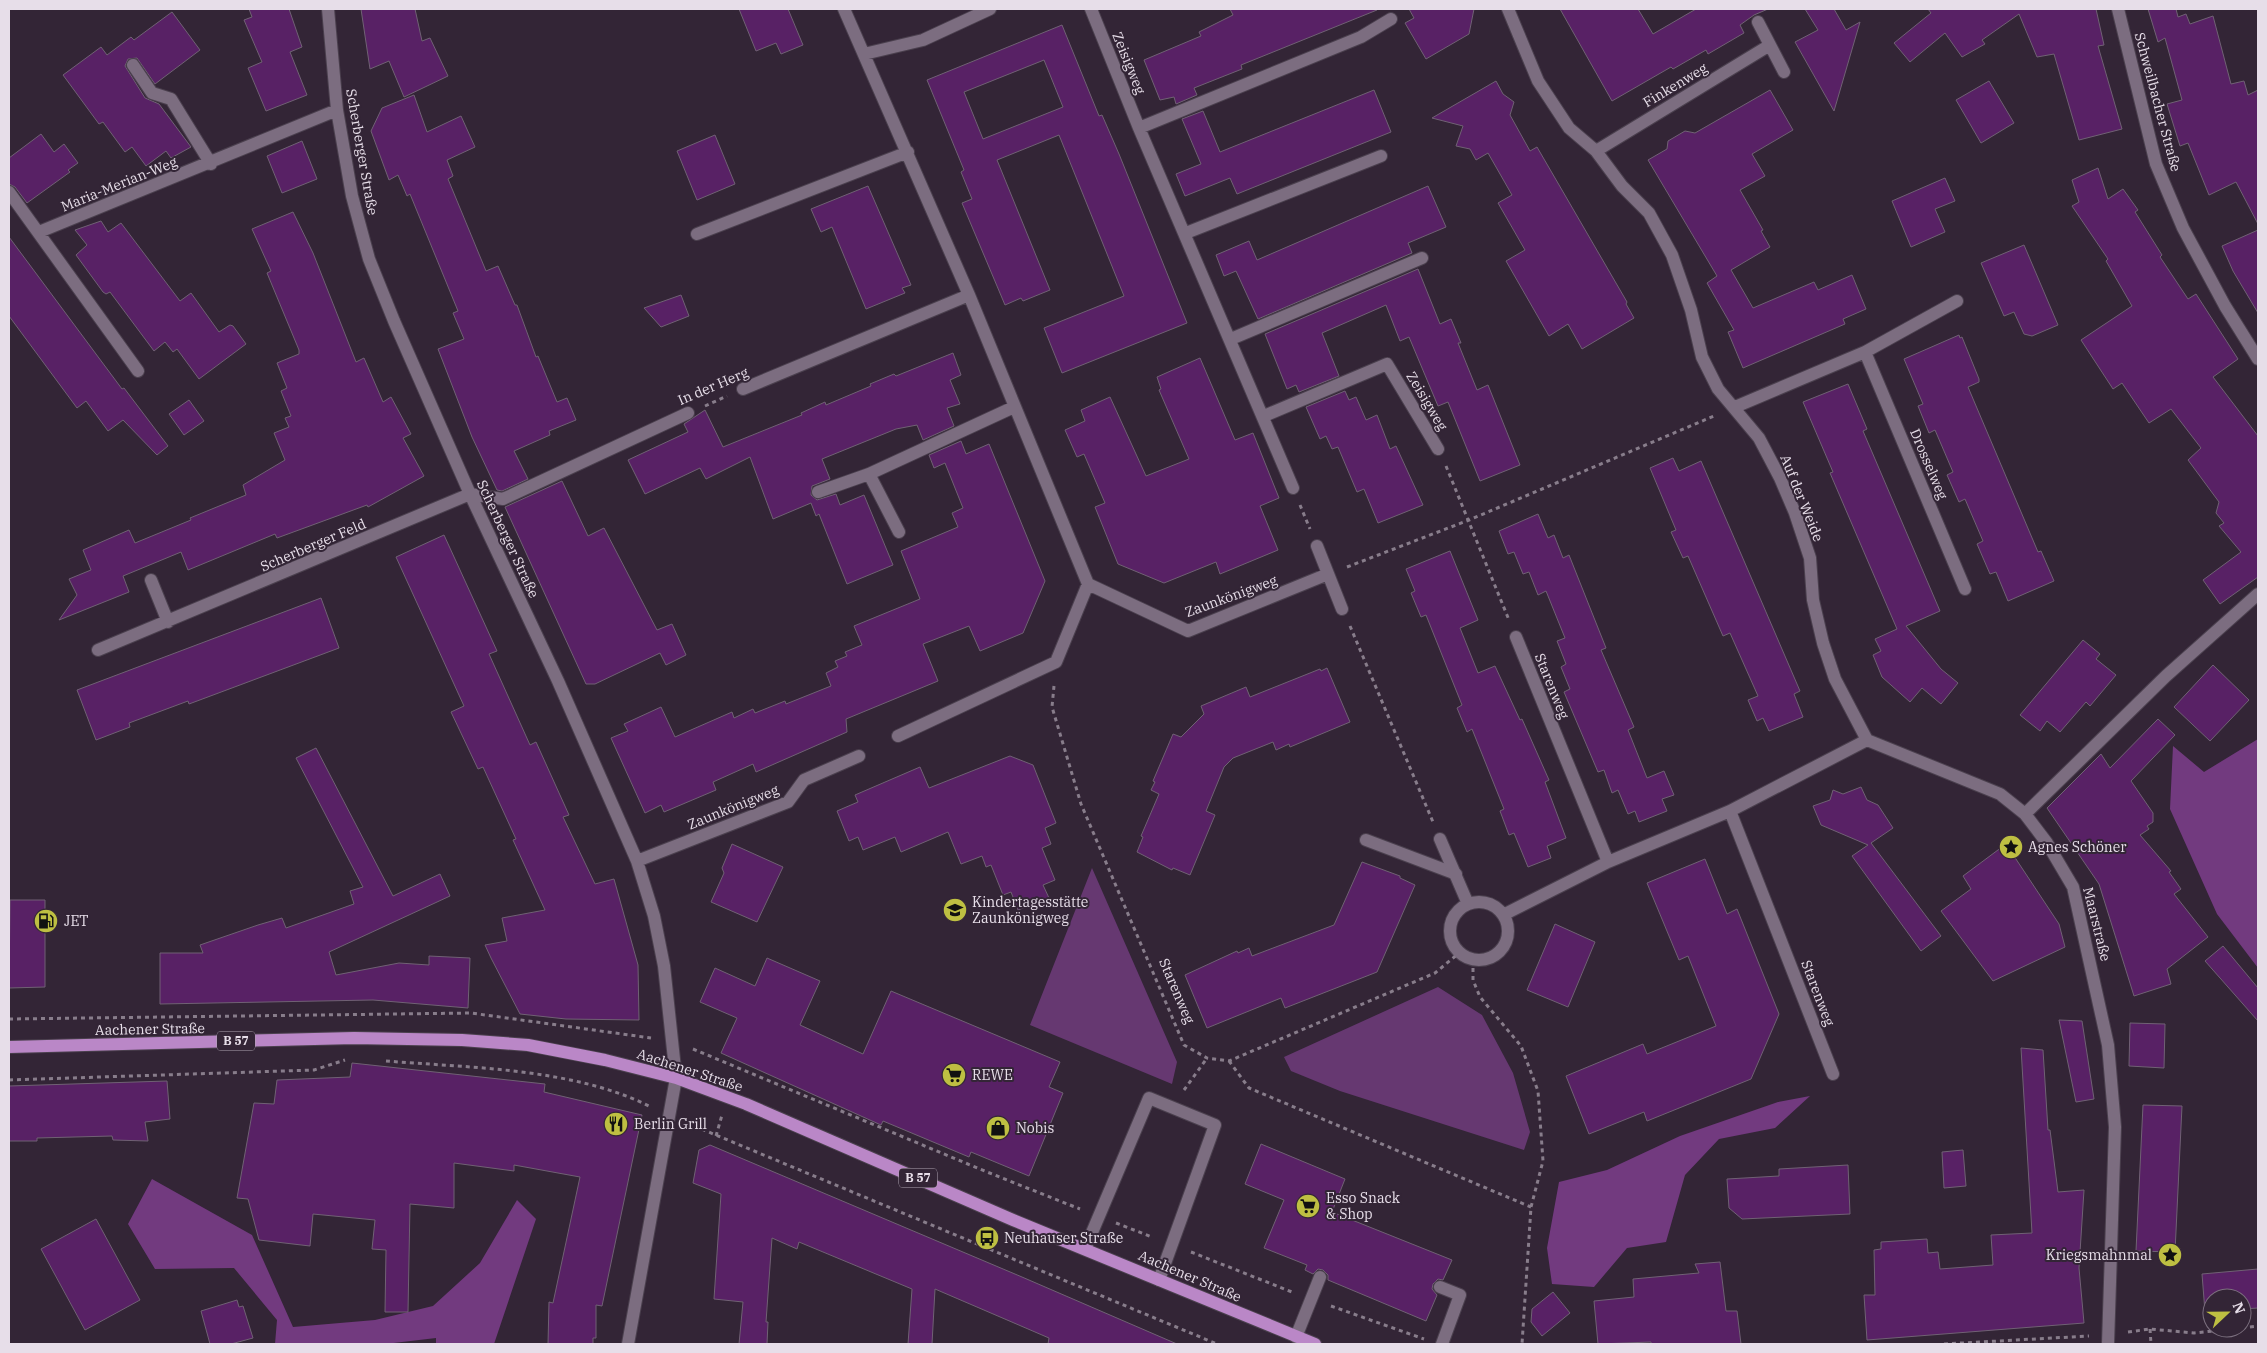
<svg xmlns="http://www.w3.org/2000/svg" width="2267" height="1353" viewBox="0 0 2267 1353" font-family="'IBM Plex Serif',serif">
  <rect width="100%" height="100%" fill="#332536"/>
  <!-- green -->
  <path fill="#663871" d="M1092,868L1177,1062L1172,1084L1030,1025Z
    M1438,987L1482,1015L1513,1073L1530,1132L1524,1150L1340,1091L1291,1071L1284,1057Z"/>
  <!-- forest -->
  <path fill="#723a7f" d="M2258,739V968L2217,914L2170,809L2173,746L2204,772Z
    M1810,1096L1775,1128L1719,1139L1685,1175L1666,1242L1627,1248L1594,1287L1552,1284L1547,1248L1559,1182L1607,1170L1680,1136L1778,1102Z
    M152,1179L252,1235L293,1327L375,1320L433,1306L480,1263L517,1200L536,1219L494,1344H436V1338L385,1344H275L277,1320L234,1268L155,1269L128,1224Z"/>
  <!-- building -->
  <path fill="#582165" stroke="#706174" fill-rule="evenodd" d="M249,9H289L302,47L290,52L307,95L266,111L248,68L262,62L244,20L252,17Z
    M361,9H415L422,41L430,38L448,76L404,97L389,61L370,69Z
    M739,9H788L803,45L781,54L776,43L756,51Z
    M1230,9H1377V10L1241,65L1242,69L1194,88L1197,95L1176,104L1174,97L1160,100L1144,60L1201,36L1199,32L1233,15Z
    M1409,9H1474L1469,34L1426,59L1405,23L1414,18Z
    M1560,9H1638L1653,34L1696,9H1768L1754,15L1740,25L1744,33L1708,54L1706,50L1673,69L1671,67L1612,101Z
    M1805,9H1834L1846,30L1860,22L1834,111L1795,42L1818,30Z
    M1928,9H2096L2104,45L2098,46L2122,129L2079,140L2054,54L2037,57L2019,14L1982,40L1985,44L1962,57L1945,33L1910,62L1894,43L1931,13Z
    M2148,9H2176L2178,17L2186,14L2190,24L2213,16L2231,84L2244,81L2248,95L2258,90V224L2236,182L2209,195L2188,143L2180,146L2167,104L2182,100L2165,38L2158,42Z
    M172,12L200,50L155,84L137,58L128,59L125,66L145,98L159,104L191,147L171,158L166,151L146,166L132,147L125,152L103,122L99,124L63,75L101,47L107,55L131,37L134,40Z
    M1062,25L1099,116L1102,115L1119,154L1187,323L1062,373L1044,328L1124,296L1059,135L997,160L1050,290L1023,301L1021,298L1005,305L962,203L972,199L961,172L964,170L927,80ZM1044,60L1063,107L983,139L964,92Z
    M1496,81L1503,94L1514,102L1510,115L1530,151L1537,147L1627,302L1626,304L1634,318L1582,349L1568,324L1549,336L1506,261L1525,250L1498,203L1512,195L1488,153L1476,160L1470,149L1456,146L1463,126L1432,118Z
    M1989,81L2014,123L1981,143L1956,100Z
    M1374,90L1391,132L1237,194L1230,178L1185,196L1176,174L1201,164L1182,119L1203,111L1220,152Z
    M1770,90L1793,130L1752,154L1765,176L1740,190L1763,230L1761,231L1770,247L1731,270L1753,308L1814,282L1818,290L1852,275L1866,309L1843,319L1845,324L1743,368L1728,332L1734,330L1707,283L1717,276L1648,160L1667,149L1668,141L1685,131L1695,133Z
    M414,95L427,132L461,116L475,147L447,160L453,176L448,179L486,271L498,266L515,305H517L536,357L538,356L557,402L567,398L576,420L549,431L550,435L514,451L528,479L502,491L497,490L472,437L438,349L464,339L453,313L458,311L410,194L407,196L398,175L389,180L371,131L382,108Z
    M41,134L54,152L64,144L78,163L68,170L70,172L27,203L15,187L9,184V158Z
    M715,135L735,184L697,200L677,151Z
    M302,141L317,179L282,193L267,156Z
    M2098,168L2108,199L2123,189L2138,210L2135,212L2162,255L2160,257L2188,299L2196,294L2238,359L2213,377L2258,436V577L2220,604L2203,580L2241,552L2219,526L2224,523L2216,513L2219,502L2188,460L2201,448L2171,409L2149,423L2122,383L2113,389L2081,340L2132,306L2106,261L2108,259L2072,206L2079,202L2072,180Z
    M1945,178L1955,201L1935,209L1945,232L1911,247L1892,201Z
    M868,186L911,285L902,288L905,293L866,309L832,227L821,232L811,209Z
    M1428,186L1446,227L1408,243L1412,253L1258,319L1236,271L1224,276L1216,255L1249,241L1257,260Z
    M293,212L313,253L356,362L364,358L383,402L391,397L411,434L403,438L424,476L368,507L367,505L277,538L275,534L188,570L181,552L123,576L129,592L59,620L77,595L69,579L91,570L83,550L129,530L135,543L191,520L190,518L246,495L243,485L285,460L274,433L289,427L285,418L291,416L281,391L287,388L277,363L299,354V350L267,273L271,271L252,229Z
    M101,221L108,232L121,223L180,301L191,293L219,332L230,325L233,326L246,344L199,379L177,349L173,352L165,342L154,351L110,292L106,294L103,292L76,255L87,245L75,230Z
    M2258,230V313L2233,271L2222,246Z
    M9,237L122,389L124,388L168,446L157,455L123,420L108,431L86,401L77,408L9,316Z
    M2024,245L2058,325L2032,336L2024,334L2014,312L2004,316L1981,263Z
    M1418,269L1440,324L1451,319L1461,343H1458L1477,390L1488,385L1520,465L1480,481L1448,402L1438,406L1409,337L1400,341L1386,305L1322,333L1339,376L1299,392L1296,385L1287,389L1265,334Z
    M681,295L689,316L661,327L644,308Z
    M1959,335L1960,338L1962,337L1979,379V382L1968,387L2038,552L2041,551L2054,581L2008,601L1996,572L1990,574L1977,544L1983,541L1965,499L1959,502L1947,475L1953,472L1935,430L1929,433L1918,406L1923,404L1904,359Z
    M953,353L961,375L950,380L960,404L947,408L954,426L923,440L917,425L896,429L822,459L830,479L812,486L811,495L817,500L836,494L840,505L864,495L893,565L847,584L819,514L816,516L811,503L773,519L750,457L706,479L700,468L645,494L628,460L688,432L684,424L705,410L723,447L802,415L801,413L825,402L826,405L871,386L870,384L894,374L896,376Z
    M1200,358L1235,440L1253,433L1279,498L1260,506L1278,550L1220,574L1216,562L1164,583L1118,564L1095,507L1105,503L1084,454L1077,457L1065,430L1085,421L1081,410L1110,397L1146,476L1189,459L1159,390L1161,389L1157,377Z
    M1848,384L1867,429L1863,431L1940,611L1906,626L1941,669L1958,683L1941,704L1922,688L1910,702L1882,677L1873,655L1881,651L1875,639L1897,629L1830,473L1833,472L1803,402Z
    M1345,391L1349,400L1356,397L1366,420L1377,415L1390,449L1396,446L1423,505L1378,523L1364,489L1357,492L1338,447L1332,449L1326,436L1320,439L1306,407Z
    M189,400L204,421L184,435L169,414Z
    M961,441L966,454L989,444L1045,581L1023,633L980,651L969,626L923,644L938,681L846,719L847,732L756,772L753,764L713,782L716,790L664,812L661,805L645,813L611,738L628,731L624,724L661,707L675,737L732,712L734,718L753,709L755,713L785,701L786,704L831,686L826,673L838,667L835,661L847,656L845,652L862,645L854,626L920,599L901,551L958,527L952,513L963,508L945,463L934,468L929,455Z
    M1673,458L1679,471L1701,461L1800,691L1794,694L1803,717L1769,731L1763,718L1757,721L1748,700L1758,696L1730,633L1723,636L1688,556L1683,558L1671,532L1676,530L1650,468Z
    M562,481L588,536L604,528L657,630L672,624L686,655L666,665L660,653L595,684H586L505,507Z
    M1538,514L1548,538L1554,535L1563,558L1569,555L1606,648L1601,650L1634,727L1628,730L1647,778L1664,771L1674,795L1662,799L1667,811L1639,822L1635,811L1628,814L1618,790L1612,793L1604,770L1598,772L1564,692L1570,689L1561,667L1566,664L1557,641L1565,638L1546,591L1538,595L1529,572L1523,574L1514,552L1508,554L1499,531Z
    M444,535L497,651L489,654L530,745L536,742L569,815L563,817L595,884L614,879L638,965L639,1020L566,1019L520,1014L491,958L485,945L507,941L502,918L545,910L513,840L516,839L483,767L478,769L451,712L464,706L396,557Z
    M1450,551L1478,620L1460,628L1478,673L1495,666L1520,720L1522,719L1549,780L1545,782L1566,838L1547,846L1551,858L1528,867L1514,833L1509,835L1500,811L1504,809L1472,729L1467,732L1457,708L1462,705L1426,615L1421,617L1411,593L1415,591L1406,569Z
    M321,598L339,648L189,704L188,701L129,723L130,727L96,740L77,690Z
    M2083,640L2100,654L2096,659L2116,675L2090,706L2086,702L2060,732L2047,721L2040,731L2020,715Z
    M2213,665L2249,700L2210,741L2174,707Z
    M1327,668L1350,722L1290,747L1289,744L1276,750L1273,742L1233,758L1224,767L1206,811L1215,815L1190,875L1173,868L1172,870L1137,852L1143,837L1141,836L1159,794L1151,790L1155,782L1153,781L1173,734L1181,737L1204,714L1201,706L1246,687L1250,697L1320,669L1321,671Z
    M2158,719L2175,735L2131,781L2153,813V822L2147,826L2149,829L2140,835L2171,871L2169,872L2181,889L2174,894L2208,937L2167,969L2171,984L2134,996L2099,884L2047,808L2101,754L2110,768Z
    M316,748L393,896L440,874L450,896L329,952L336,975L399,963L429,965V956L470,958L468,1008L373,1000L160,1004V953H203L200,945L258,925L282,918L286,928L354,904L350,891L363,887L296,758Z
    M1010,756L1033,765L1056,823L1045,828L1051,844L1042,848L1055,880L1043,885L1049,898L1018,910L1011,892L1003,895L991,865L986,867L982,856L961,864L948,832L901,852L895,837L863,850L858,837L849,841L837,811L858,802L855,795L920,767L929,788Z
    M1861,787L1867,800L1878,805L1893,828L1871,843L1941,936L1921,951L1852,856L1868,845L1821,825L1813,806L1830,800L1833,790L1843,794Z
    M732,844L783,867L757,922L711,902L724,873L722,868Z
    M2006,844L2059,924L2065,947L1993,981L1941,911L1971,889L1963,876Z
    M1705,859L1727,914L1737,909L1779,1014L1751,1079L1647,1121L1644,1112L1589,1134L1566,1076L1643,1044L1647,1054L1716,1026L1688,956L1679,960L1647,883Z
    M1362,862L1400,876V878L1415,885L1377,972L1285,1008L1281,998L1207,1028L1185,975L1237,951L1238,953L1249,948L1252,956L1334,925Z
    M10,900H45V987L9,988Z
    M1555,924L1595,942L1568,1007L1527,990Z
    M2223,946L2258,988V1021L2205,961Z
    M767,958L820,981L800,1025L863,1054L891,991L1060,1062L1049,1087L1063,1093L1029,1176L971,1152L969,1157L883,1121L881,1125L721,1053L737,1018L700,1002L715,968L755,986Z
    M2059,1020L2082,1021L2094,1099L2076,1102Z
    M2130,1023L2165,1024L2164,1068L2129,1066Z
    M2021,1048L2043,1050L2048,1130H2050L2058,1192L2084,1190L2079,1268L2084,1323L1867,1340L1864,1295H1875L1874,1250L1881,1249V1242L1927,1239L1928,1253L1938,1252L1940,1269L1993,1265L1991,1235L2032,1233Z
    M352,1063L545,1084L544,1092L642,1115L602,1306L596,1305V1338H593V1344H548L549,1302L553,1303L580,1177L514,1165V1171L454,1163V1208L410,1204L408,1312H385L386,1250L372,1249L375,1220L313,1214L310,1246L259,1240L248,1199L237,1198L254,1103L274,1104L277,1080L350,1077Z
    M167,1081L170,1119L145,1122L148,1141L113,1140L112,1136L37,1138V1141H9V1086Z
    M2143,1105L2182,1106L2175,1252L2136,1251Z
    M1261,1144L1345,1179L1332,1212L1452,1260L1443,1280L1438,1279L1433,1284L1432,1289L1437,1295L1426,1321L1328,1280V1275L1323,1270L1318,1269L1313,1274L1305,1270L1307,1265L1264,1248L1284,1200L1245,1184Z
    M710,1145L1022,1277L1177,1344H1048L1049,1338L935,1289L932,1344H908L912,1289L799,1242L797,1249L772,1238L766,1322H768L767,1344H739L743,1302L714,1299L721,1194L693,1183L699,1150Z
    M1963,1150L1966,1186L1944,1188L1942,1152Z
    M1848,1165L1850,1214L1742,1219L1729,1208L1727,1179L1779,1176V1169Z
    M96,1219L140,1300L85,1330L41,1249Z
    M1720,1262L1726,1311H1737L1741,1344H1651V1342L1598,1344L1594,1301L1634,1297L1633,1279L1699,1273L1695,1264Z
    M2258,1269V1308L2242,1309V1298H2212V1312H2205L2202,1274Z
    M1553,1292L1570,1313L1542,1336L1531,1322L1532,1309Z
    M237,1300L239,1307L243,1306L253,1338L231,1344H210L201,1311Z"/>
  <g fill="none" stroke-linecap="round" stroke-linejoin="round">
    <!-- lane casing -->
    <g stroke="#4b404e" stroke-width="14">
      <path id="lane" d="M1366,840L1456,874
        M1085,1249L1149,1098L1215,1125L1159,1280
        M1440,1287L1460,1295L1442,1344
        M1296,1337L1320,1277"/>
    </g>
    <!-- street casing -->
    <g stroke="#4b404e" stroke-width="14">
      <path id="street" d="M328,9L337,110L352,196L369,259L394,321L470,494L558,681L637,861L654,916L664,966L676,1078L628,1344
        M844,9L969,295L1088,584
        M1091,9L1139,128L1293,488
        M1508,9L1538,81L1569,128L1596,151L1622,186L1649,213L1672,255L1691,310L1702,357L1718,389L1759,438L1780,478L1795,513L1810,558L1813,600L1823,643L1835,679L1867,740L2000,794L2025,814
        M1758,22L1784,72
        M864,54L923,40L990,9
        M133,65L152,93L171,99L211,164
        M1139,128L1361,37L1391,19
        M1596,151L1770,45
        M9,192L138,371
        M39,232L337,110
        M1186,233L1381,156
        M697,234L908,152
        M1231,339L1422,258
        M1865,352L1965,589
        M743,389L969,295
        M1735,407L1865,352L1957,301
        M1264,416L1387,364L1438,449
        M869,474L899,532
        M818,492L869,474L1014,407
        M1317,546L1342,609
        M151,580L168,622
        M1516,637L1608,862
        M98,650L470,494L503,499L688,413
        M898,736L1056,662L1088,584L1188,631L1328,574
        M1730,811L1833,1074
        M1440,839L1468,904
        M637,861L788,802L804,780L859,756
        M1450 931a29 29 0 1 1 58 0a29 29 0 1 1-58 0Z
        M1503,915L1608,862L1730,811L1867,740
        M2108,1344L2115,1127L2108,1045L2073,887L2047,843L2025,814L2166,676L2258,594"/>
    </g>
    <!-- secondary casing -->
    <g stroke="#4b404e" stroke-width="14">
      <path id="secondary" d="M2118,9L2156,164L2183,228L2225,306L2258,359"/>
    </g>
    <!-- primary casing -->
    <g stroke="#4b404e" stroke-width="14">
      <path id="primary" d="M9,1047L354,1038L462,1040L528,1045L605,1060L676,1078L746,1104L1013,1220L1315,1344"/>
    </g>
    <!-- path -->
    <path stroke="#887d8b" stroke-width="3" stroke-dasharray="4 4" stroke-linecap="butt" d="M705,406L727,396
      M1446,466L1509,620
      M1300,505L1310,529
      M1347,567L1469,520L1714,416
      M1350,626L1433,822
      M1054,686L1052,707L1081,804L1184,1045L1207,1058L1229,1061L1435,973L1459,953
      M1473,960V980L1480,997L1521,1046L1538,1091L1543,1161L1531,1207L1522,1344
      M9,1019L471,1013L651,1038
      M693,1049L987,1172L1080,1209
      M386,1061C472,1068 574,1068 651,1107
      M1229,1061L1249,1088L1531,1207
      M9,1080L314,1070L345,1060
      M1184,1090L1207,1058
      M687,1123L1217,1344
      M716,1136L722,1115
      M1116,1223L1152,1237
      M1191,1252L1292,1292
      M1331,1306L1424,1339
      M2242,1328L2258,1326
      M2150,1329L2151,1344
      M2128,1332L2150,1329L2194,1333L2241,1328
      M1944,1344L2089,1336"/>
    <!-- lane -->
    <use href="#lane" stroke="#7c6d80" stroke-width="12"/>
    <!-- street -->
    <use href="#street" stroke="#7c6d80" stroke-width="12"/>
    <!-- secondary -->
    <use href="#secondary" stroke="#7c6d80" stroke-width="12"/>
    <!-- primary -->
    <use href="#primary" stroke="#ba87c7" stroke-width="12"/>
  </g>
  <!-- icons -->
  <defs>
    <g id="sight-disc" transform="scale(1.25)"><circle r="9.5" fill="#bebf42" stroke="#332536"/><path d="M0-6L1.8-2.2L6-1.7L2.9 1.2L3.7 5.4L0 3.3L-3.7 5.4L-2.9 1.2L-6-1.7L-1.8-2.2Z" fill="#111"/></g>
    <g id="school-disc" transform="scale(1.25)"><circle r="9.5" fill="#bebf42" stroke="#332536"/><path d="M0-5L7-2L0 1L-7-2ZM-4 1L0 2.5L4 1V4Q0 6-4 4Z" fill="#111"/></g>
    <g id="fuel-disc" transform="scale(1.25)"><circle r="9.5" fill="#bebf42" stroke="#332536"/><path d="M-5.5-6h7V0h2V4h1.3V-2.5L3-4.5l.8-.8L6-3V5H2.5V1h-1V6h-7ZM-4.2-4.7v3.2H.2V-4.7Z" fill="#111"/></g>
    <g id="supermarket-disc" transform="scale(1.25)"><circle r="9.5" fill="#bebf42" stroke="#332536"/><path d="M-6-5.5h2.5l.6 2H6L4.5 2H-2.5L-4.4-4H-6ZM-1.5 3.2a1.3 1.3 0 1 0 .1 0ZM3 3.2a1.3 1.3 0 1 0 .1 0Z" fill="#111"/></g>
    <g id="restaurant-disc" transform="scale(1.25)"><circle r="9.5" fill="#bebf42" stroke="#332536"/><path d="M-5-6h1v4h1v-4h1v4h1v-4h1v5L-1.5 .5V6h-2V.5L-5-1ZM5-6V6H3V1.5H1.5Q1.5-4 5-6Z" fill="#111"/></g>
    <g id="shop-disc" transform="scale(1.25)"><circle r="9.5" fill="#bebf42" stroke="#332536"/><path d="M-5-2.5h2.3a2.7 3.5 0 0 1 5.4 0H5L5.5 6h-11ZM-1.5-2.5h3a1.5 2.3 0 0 0-3 0Z" fill="#111"/></g>
    <g id="bus-disc" transform="scale(1.25)"><circle r="9.5" fill="#bebf42" stroke="#332536"/><path d="M-5-6H5V4H4V6H2V4H-2V6H-4V4H-5ZM-3.5-4V0h7V-4ZM-3.5 1.2v1.5H-2V1.2ZM2 1.2v1.5H3.5V1.2Z" fill="#111"/></g>
  </defs>
  <g fill-rule="evenodd">
    <use href="#sight-disc" x="2011" y="847"/>
    <use href="#school-disc" x="955" y="910"/>
    <use href="#fuel-disc" x="46" y="921"/>
    <use href="#supermarket-disc" x="954" y="1075"/>
    <use href="#restaurant-disc" x="616" y="1124"/>
    <use href="#shop-disc" x="998" y="1128"/>
    <use href="#supermarket-disc" x="1308" y="1206"/>
    <use href="#bus-disc" x="987" y="1238"/>
    <use href="#sight-disc" x="2170" y="1255"/>
  </g>
  <g text-anchor="middle" stroke-width="4" stroke-linejoin="round" paint-order="stroke">
    <!-- shield labels -->
    <g fill="#332536" stroke="#b1a6b3" stroke-width="1">
      <rect x="217" y="1031.5" width="38" height="19" rx="4"/>
      <rect x="899" y="1168.5" width="38" height="19" rx="4"/>
    </g>
    <g font-size="12" font-weight="bold" fill="#e7dee9">
      <text x="236" y="1045">B 57</text>
      <text x="918" y="1182">B 57</text>
    </g>
    <!-- street labels -->
    <g font-size="14" fill="#e7dee9" stroke="#332536">
      <text transform="translate(1129 63) rotate(68)" y="5">Zeisigweg</text>
      <text transform="translate(1675 85) rotate(-31)" y="5">Finkenweg</text>
      <text transform="translate(2158 102) rotate(75)" y="5">Schweilbacher Straße</text>
      <text transform="translate(362 152) rotate(80)" y="5">Scherberger Straße</text>
      <text transform="translate(119 184) rotate(-22)" y="5">Maria-Merian-Weg</text>
      <text transform="translate(713 386) rotate(-23)" y="5">In der Herg</text>
      <text transform="translate(1427 401) rotate(59)" y="5">Zeisigweg</text>
      <text transform="translate(1929 464) rotate(67)" y="5">Drosselweg</text>
      <text transform="translate(1802 498) rotate(68)" y="5">Auf der Weide</text>
      <text transform="translate(508 539) rotate(65)" y="5">Scherberger Straße</text>
      <text transform="translate(313 545) rotate(-23)" y="5">Scherberger Feld</text>
      <text transform="translate(1231 596) rotate(-20)" y="5">Zaunkönigweg</text>
      <text transform="translate(1552 686) rotate(68)" y="5">Starenweg</text>
      <text transform="translate(733 807) rotate(-22)" y="5">Zaunkönigweg</text>
      <text transform="translate(2097 924) rotate(76)" y="5">Maarstraße</text>
      <text transform="translate(1177 991) rotate(67)" y="5">Starenweg</text>
      <text transform="translate(1818 993) rotate(69)" y="5">Starenweg</text>
      <text transform="translate(150 1029) rotate(-1)" y="5">Aachener Straße</text>
      <text transform="translate(690 1070) rotate(18)" y="5">Aachener Straße</text>
      <text transform="translate(1190 1276) rotate(23)" y="5">Aachener Straße</text>
    </g>
    <!-- poi labels -->
    <g font-size="14" fill="#e7dee9" stroke="#332536" text-anchor="start">
      <text x="2028" y="852">Agnes Schöner</text>
      <text x="972" y="907">Kindertagesstätte<tspan x="972" dy="16">Zaunkönigweg</tspan></text>
      <text x="64" y="926">JET</text>
      <text x="972" y="1080">REWE</text>
      <text x="634" y="1129">Berlin Grill</text>
      <text x="1016" y="1133">Nobis</text>
      <text x="1326" y="1203">Esso Snack<tspan x="1326" dy="16">&amp; Shop</tspan></text>
      <text x="1004" y="1243">Neuhauser Straße</text>
      <text x="2152" y="1260" text-anchor="end">Kriegsmahnmal</text>
    </g>
  </g>
  <!-- border -->
  <rect width="2267" height="1353" fill="none" stroke="#e7dee9" stroke-width="20"/>
  <!-- north arrow -->
  <g transform="translate(2227 1313) rotate(68)"><circle r="24" fill="#332536" stroke="#7b6f7e"/>
  <path d="M0-4L9 19L0 12L-9 19Z" fill="#bebf42"/>
  <text y="-8" font-size="14" font-weight="bold" text-anchor="middle" fill="#e7dee9">N</text>
  </g>
</svg>
